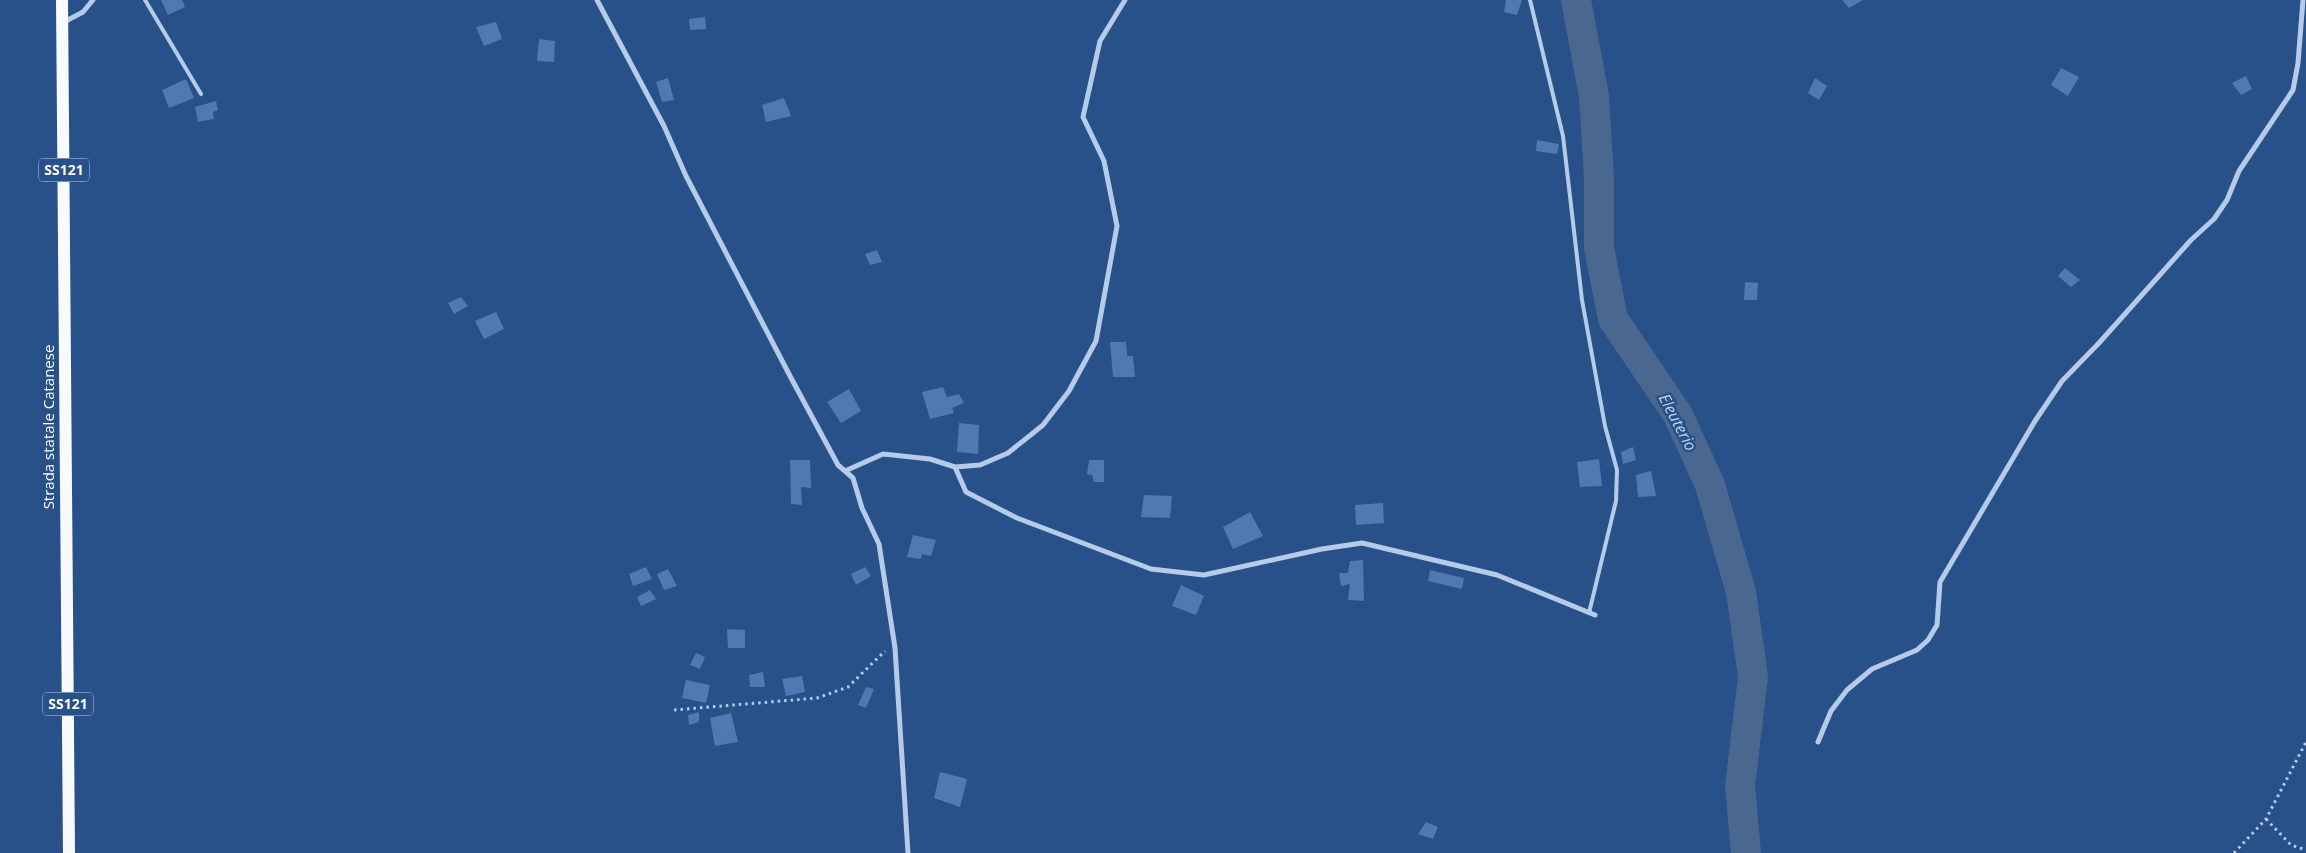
<svg xmlns="http://www.w3.org/2000/svg" width="2306" height="853" viewBox="0 0 2306 853" font-family="'Open Sans',sans-serif">
  <rect width="100%" height="100%" fill="#285089"/>
  <g fill="none" stroke-linecap="round" stroke-linejoin="round">
    <!-- river -->
    <path stroke="#4a6790" stroke-width="30" d="M1576,0L1594,96L1599,179V248L1613,319L1678,415L1710,485L1741,592L1753,677L1740,786L1746,853"/>
  </g>
  <!-- building -->
  <path fill="#5079b1" d="M161,0H182L185,7L168,15Z
    M1506,0H1522L1517,15L1504,12Z
    M1842,0H1863L1849,8Z
    M705,17L706,29L690,30L689,19Z
    M496,22L502,39L484,46L476,27Z
    M539,39L555,41L554,62L537,61Z
    M2061,68L2079,77L2068,96L2051,85Z
    M2246,76L2252,89L2241,95L2232,83Z
    M668,78L674,100L662,102L656,82Z
    M1815,78L1827,86L1819,100L1808,93Z
    M186,79L194,98L169,108L162,90Z
    M784,98L791,116L766,122L762,105Z
    M216,101L218,110L213,112L214,119L198,122L195,107Z
    M1537,140L1559,144L1557,154L1536,151Z
    M877,250L882,262L870,265L865,254Z
    M2065,268L2080,280L2071,287L2058,276Z
    M1745,282L1758,283L1757,300H1744Z
    M461,297L468,306L454,314L448,303Z
    M496,312L504,329L484,339L475,321Z
    M1110,342H1126L1127,356H1133L1135,377H1113Z
    M943,387L947,397L959,394L964,403L952,408L954,413L930,419L922,392Z
    M849,389L861,411L841,423L827,402Z
    M959,423L979,425L978,454L957,452Z
    M1633,447L1636,460L1623,464L1621,452Z
    M1599,459L1602,486L1580,487L1577,462Z
    M790,460H810L811,488L801,487L802,505L791,504Z
    M1089,460H1104V482H1094L1092,475L1087,474Z
    M1651,471L1656,496L1638,497L1636,475Z
    M1144,495L1172,496L1170,518L1141,517Z
    M1383,503L1384,523L1356,525L1355,505Z
    M1250,512L1263,536L1233,549L1223,527Z
    M913,535L936,540L931,556L922,554L921,559L907,557Z
    M1363,560L1364,601L1348,600L1350,584L1341,586L1339,573H1348L1350,561Z
    M646,567L652,579L633,586L629,574Z
    M865,567L871,576L856,585L851,574Z
    M668,569L677,586L664,590L657,574Z
    M1430,570L1464,578L1462,589L1428,581Z
    M1181,585L1204,596L1196,615L1172,606Z
    M650,590L656,599L641,606L637,597Z
    M727,629L745,630V648H728Z
    M696,653L705,657L700,669L690,665Z
    M763,672L765,687H750L749,675Z
    M802,676L805,692L786,696L782,679Z
    M686,680L710,685L706,703L682,698Z
    M866,687L874,689L866,708L858,705Z
    M699,712V722L689,725L688,715Z
    M731,713L738,742L715,746L710,718Z
    M940,772L967,779L960,807L934,798Z
    M1426,822L1438,827L1433,839L1418,834Z"/>
  <g fill="none" stroke-linecap="round" stroke-linejoin="round">
    <!-- path -->
    <path stroke="#b5cbe9" stroke-width="3" stroke-dasharray="2.5 4" stroke-linecap="butt" d="M674,710L817,698L848,687L885,651
      M2266,819L2291,845L2306,850
      M2234,853L2266,819L2306,742"/>
    <!-- service -->
    <path stroke="#b5cbe9" stroke-width="4" d="M145,0L201,94
      M1530,0L1563,136L1582,300L1605,426L1617,470L1616,501L1589,613"/>
    <!-- minor -->
    <path stroke="#b5cbe9" stroke-width="5" d="M597,0L664,126L686,176L790,376L838,465L853,478L862,508L879,544L895,648L908,853
      M64,22L83,12L93,0
      M955,467L966,492L1017,518L1151,569L1204,575L1322,549L1362,543L1497,575L1595,615
      M845,471L883,454L930,459L955,467L980,465L1008,453L1043,425L1069,391L1096,341L1117,226L1104,161L1083,117L1100,41L1125,0
      M1818,742L1831,711L1847,690L1872,669L1917,650L1928,640L1937,625L1940,582L2035,421L2062,381L2099,343L2191,240L2214,219L2227,200L2239,171L2293,90L2298,63L2303,0"/>
    <!-- primary -->
    <path stroke="#f8fafe" stroke-width="12" d="M62,0L69,853"/>
  </g>
  <g text-anchor="middle" stroke-width="5" stroke-linejoin="round" paint-order="stroke">
    <!-- shield labels -->
    <g fill="#285089" stroke="#becadc" stroke-width="1">
      <rect x="39" y="158.5" width="50" height="23" rx="4"/>
      <rect x="43" y="692.5" width="50" height="23" rx="4"/>
    </g>
    <g font-size="14" font-weight="bold" fill="#fff">
      <text x="64" y="175">SS121</text>
      <text x="68" y="709">SS121</text>
    </g>
    <!-- street labels -->
    <g font-size="15" fill="#fff" stroke="#285089">
      <text transform="translate(49 427) rotate(-90)" y="5">Strada statale Catanese</text>
    </g>
    <!-- water labels -->
    <g font-size="16" font-style="italic" fill="#c1d5f0" stroke="#285089">
      <text transform="translate(1678 422) rotate(62)" y="6">Eleuterio</text>
    </g>
  </g>
</svg>
